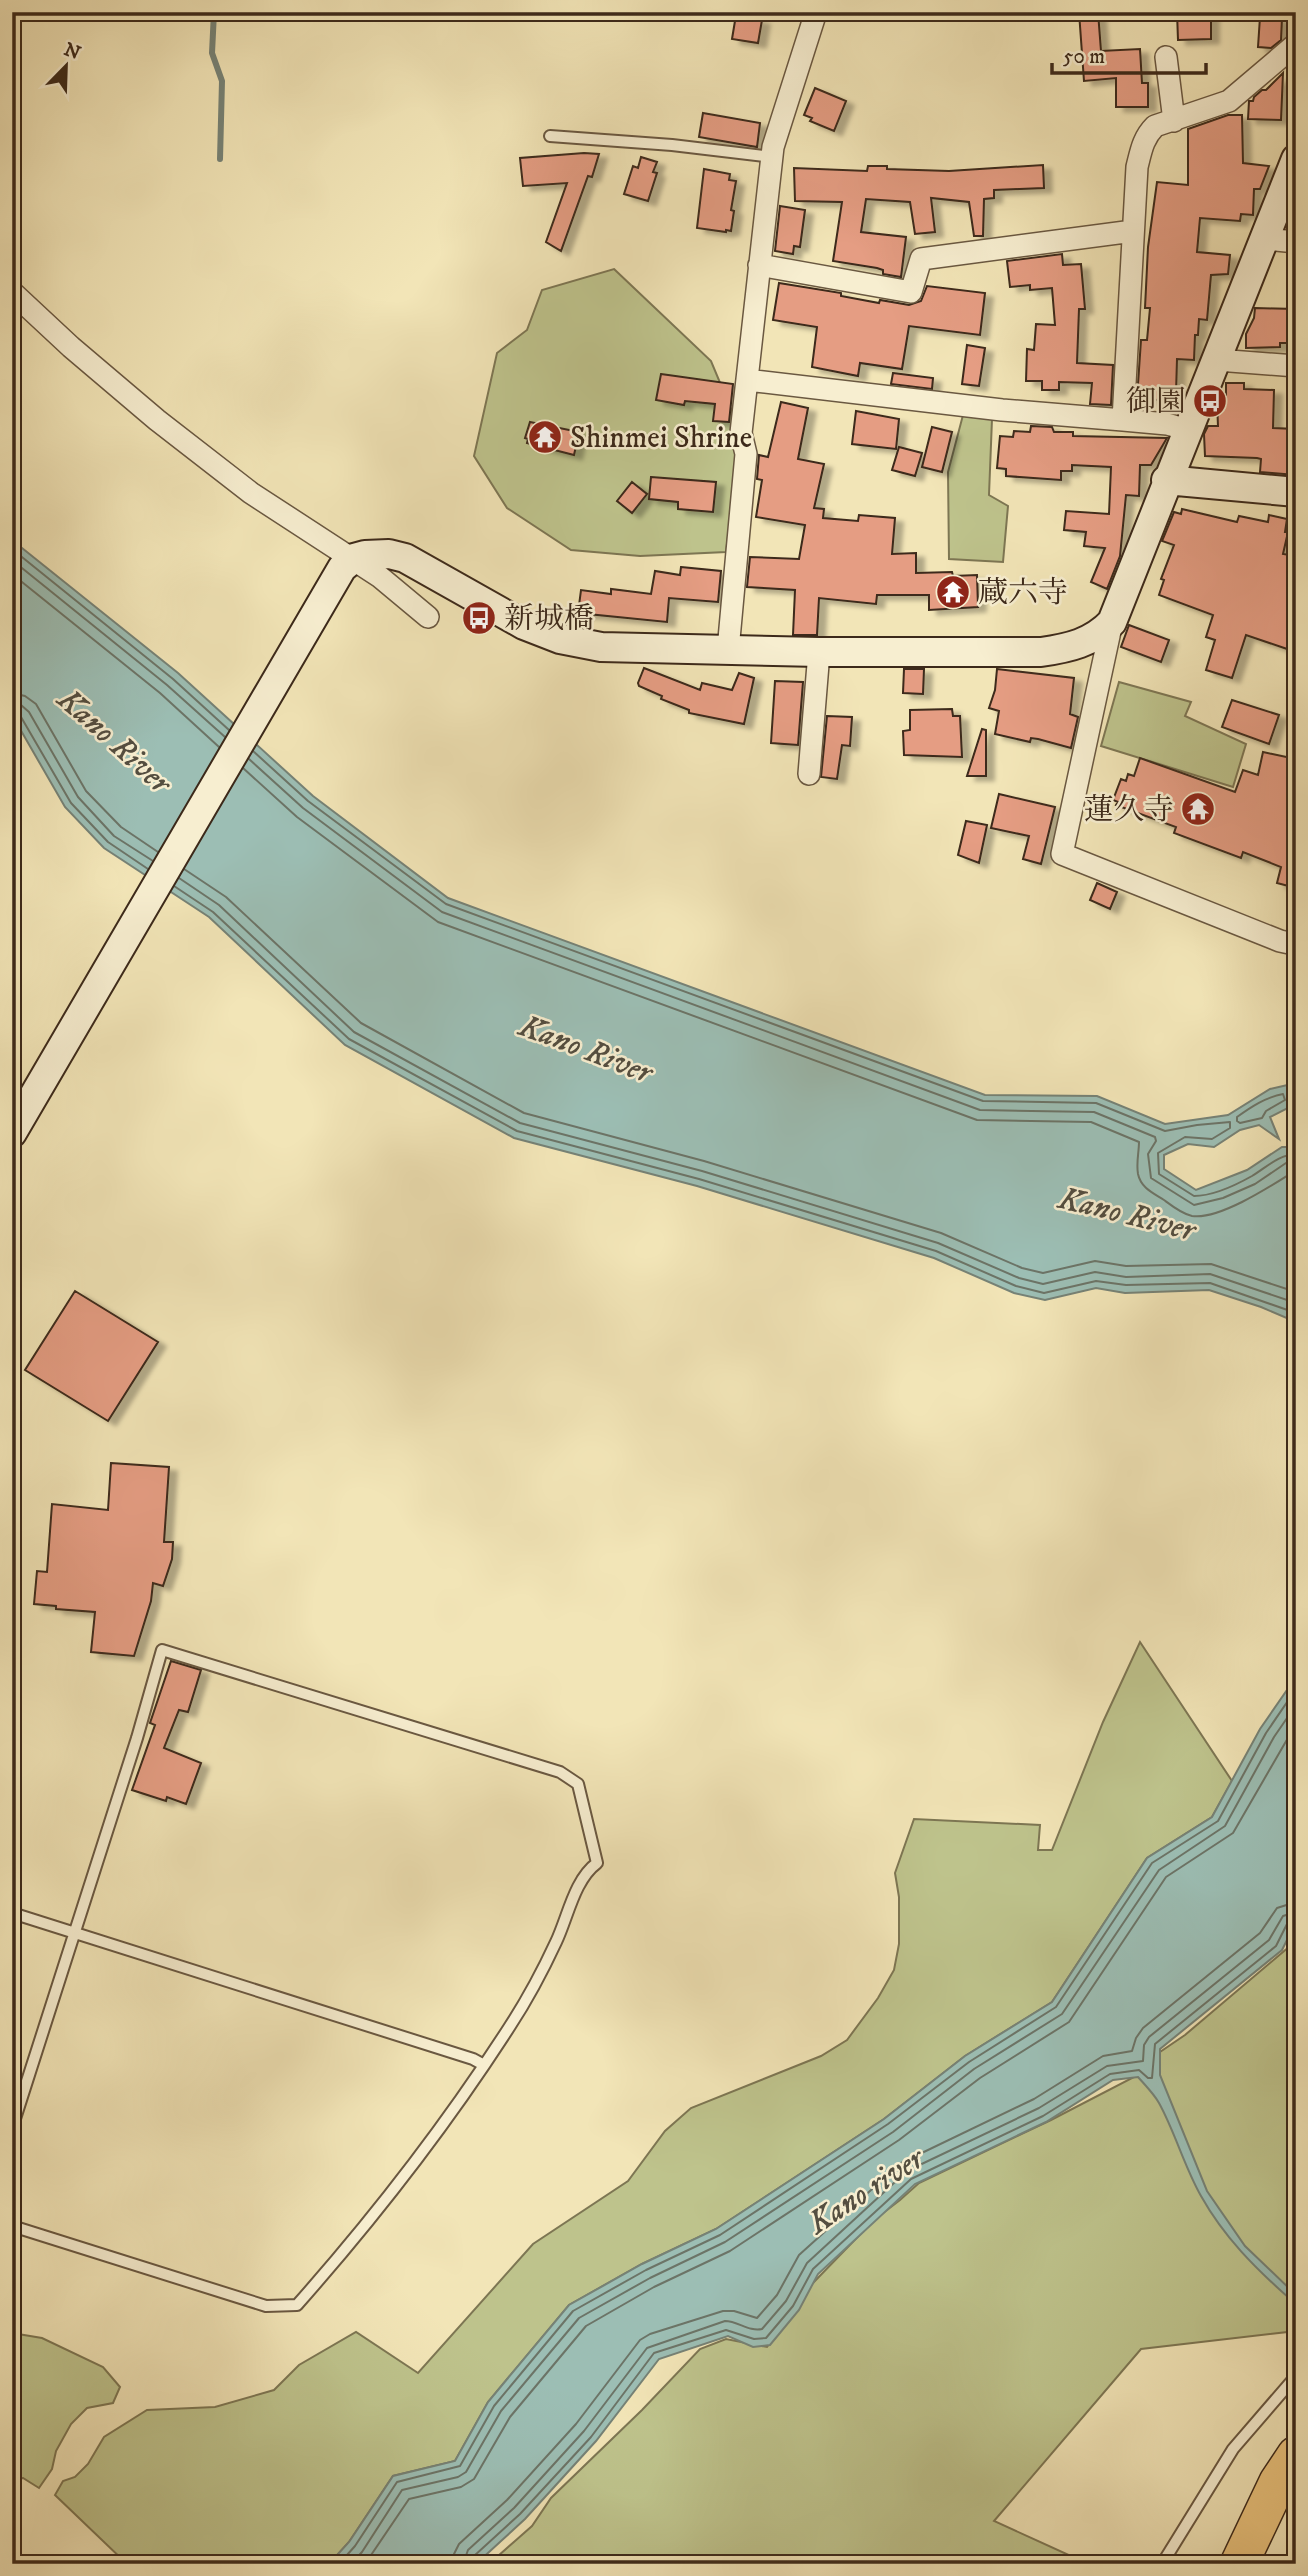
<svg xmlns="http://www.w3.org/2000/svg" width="1308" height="2576" viewBox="0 0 1308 2576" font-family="'IM FELL DW Pica','Noto Serif JP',serif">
  <defs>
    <filter id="shadow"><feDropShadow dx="8" dy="4.5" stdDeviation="2" flood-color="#0004"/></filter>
  </defs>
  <rect width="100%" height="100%" fill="#f2e5b7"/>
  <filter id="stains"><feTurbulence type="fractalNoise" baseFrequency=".00286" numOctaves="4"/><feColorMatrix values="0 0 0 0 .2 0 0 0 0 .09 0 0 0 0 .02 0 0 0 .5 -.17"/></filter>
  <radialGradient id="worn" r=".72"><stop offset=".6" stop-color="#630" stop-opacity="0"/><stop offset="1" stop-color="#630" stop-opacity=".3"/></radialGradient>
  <!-- green -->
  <path fill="#bec38c" stroke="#7d7653" stroke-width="2" d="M614,269L711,361L741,433L726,552L640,556L571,550L507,508L474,456L497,353L527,330L542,290Z
    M963,415L992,419L989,495L1008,506L1003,562L949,559L948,472Z
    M1119,682L1191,702L1185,716L1246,744L1233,787L1101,746Z
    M1140,1642L1232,1781L1212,1817L1147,1858L1052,2002L965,2056L884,2119L716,2229L642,2264L569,2305L488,2402L455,2461L393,2476L349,2542L329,2564H127L55,2495L63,2481L75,2477L88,2464L104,2437L147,2410L215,2407L274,2390L299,2365L356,2332L418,2373L533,2244L628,2181L665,2131L691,2108L821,2056L847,2040L878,1998L894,1970L899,1944V1897L895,1873L914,1819L1040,1825L1038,1850H1052L1103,1722Z
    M1296,1937V2331L1141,2349L994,2521L1082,2561L1081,2564H489L532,2526L551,2498L642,2410L700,2349L726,2339L767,2347L812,2284L874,2220L900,2200L919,2183L1051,2120L1138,2075L1160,2052L1185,2035L1290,1946Z
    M12,2333L42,2338L103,2367L120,2387L113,2403L87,2408L71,2424L56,2451L52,2469L39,2488L23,2478L12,2479Z"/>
  <!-- water -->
  <path fill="#9cbeb4" stroke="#768276" stroke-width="2" d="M12,540L178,673L313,796L448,898L985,1095L1097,1096L1165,1124L1228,1115L1270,1089L1296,1083V1104L1270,1117L1279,1139L1259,1125L1240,1130L1214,1147L1188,1144L1164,1155V1169L1196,1190L1247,1170L1282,1147H1296V1322L1261,1307L1209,1290L1125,1293L1096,1288L1045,1300L1014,1293L934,1258L697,1186L514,1138L345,1045L209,917L104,848L65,807L12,715Z
    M1296,1677V1922L1282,1950L1160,2049V2075L1207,2191L1245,2246L1294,2293L1289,2298C1255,2268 1224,2237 1201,2196C1184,2166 1175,2132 1159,2103C1154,2094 1145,2085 1138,2077L1113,2080L1046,2122L915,2184L818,2274L799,2310L770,2345L753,2347L728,2336L659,2359L596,2441L525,2519L476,2564H329L349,2542L393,2476L455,2461L488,2402L569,2305L642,2264L716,2229L884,2119L965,2056L1052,2002L1147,1858L1212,1817L1260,1729Z"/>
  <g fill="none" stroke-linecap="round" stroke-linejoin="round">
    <!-- shore -->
    <path stroke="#6c7467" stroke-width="2" d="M12,549L173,679L229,730
      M12,560L167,685L225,737
      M12,574L160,693L219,747
      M12,693L25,696L36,704L86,791L121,827L158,852
      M12,704L21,705L29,712L78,797L114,836L153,861
      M12,713L21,717L71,803L108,842L148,869
      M253,751L308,801L446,904L983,1101L1096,1103L1165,1131L1197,1125L1230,1122V1128L1212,1139L1185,1137L1158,1153L1159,1174L1194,1196C1212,1196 1236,1185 1252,1176C1267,1167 1278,1155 1296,1154
      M249,759L303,808L442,912L980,1110L1094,1112L1155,1137L1156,1141L1148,1154L1151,1178L1194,1205L1223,1198L1255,1184L1286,1163L1296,1162
      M243,768L297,817L438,922L977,1120L1091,1122L1139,1142C1139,1152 1136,1163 1138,1174C1141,1188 1153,1193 1164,1200C1172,1206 1182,1214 1192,1216C1218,1220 1268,1188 1290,1174L1296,1173
      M184,869L226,897L361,1023L524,1113L704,1161L941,1233L1022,1268L1043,1273L1095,1261L1126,1266L1211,1264L1296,1292
      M179,878L219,905L354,1032L520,1123L702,1171L938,1243L1019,1278L1043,1284L1095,1272L1126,1277L1210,1274L1296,1303
      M174,886L213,912L349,1039L517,1131L699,1179L936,1251L1016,1286L1044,1293L1096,1281L1126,1285L1210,1283L1296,1313
      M1283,1094L1285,1100L1266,1111L1262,1118L1240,1123L1237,1121V1117C1251,1107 1266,1097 1283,1094Z
      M339,2564L355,2546L397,2482L460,2466L494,2406L573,2311L646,2270L720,2235L888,2124L969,2062L1056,2007L1152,1863L1218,1821L1266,1733L1296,1689
      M351,2564L362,2552L402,2490L458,2477L466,2472L501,2411L579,2318L650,2278L725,2242L893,2132L974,2069L1062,2014L1159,1870L1225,1826L1274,1737L1296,1705
      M365,2564L409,2499L461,2487L474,2479L510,2417L586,2326L654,2287L730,2251L899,2140L980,2078L1069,2022L1166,1877L1233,1833L1296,1724
      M452,2564L454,2554L459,2544L507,2500L576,2424L640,2340L650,2334L723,2311H734L757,2318L777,2295L799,2255L901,2163L1034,2099L1103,2056L1132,2051L1136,2038L1143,2028L1260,1933L1277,1908L1296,1902
      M463,2564L468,2550L514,2508L584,2431L647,2348L725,2321C738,2321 749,2332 762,2329L786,2301L807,2263L907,2171L1039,2108L1107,2066L1143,2061L1144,2045L1149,2037L1269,1940L1283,1916L1296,1912
      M472,2564L474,2556L520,2514L591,2437L654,2353L726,2330L754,2339L766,2338L793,2306L813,2269L911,2179L1043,2116L1110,2074L1139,2070L1148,2078H1152L1155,2044L1276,1946L1287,1924L1296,1921"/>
    <!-- stream -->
    <path stroke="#768276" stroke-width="6" d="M214,12L212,53L222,81L220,159"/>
  </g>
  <!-- building -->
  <path fill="#e59d83" stroke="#3c291a" stroke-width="2" filter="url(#shadow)" d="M1079,12H1098L1101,51L1140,49L1142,83H1148V107H1116V78L1084,81Z
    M1177,12H1211V39L1178,40Z
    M736,15L762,20L758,43L732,39Z
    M1260,17L1282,18L1281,40L1271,48L1258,47Z
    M1283,73L1281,120L1248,119L1249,101H1253L1254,97L1262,90H1266Z
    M815,88L846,101L834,131L810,121L812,118L804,115Z
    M703,113L760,123L757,147L699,137Z
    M1228,115H1242L1243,163L1269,166L1260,189H1254L1253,215L1241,214L1240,221L1200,218L1197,252L1230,255L1228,274L1211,275L1207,320L1199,319L1198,335H1195L1194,360L1177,359L1176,393H1165L1164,397H1160V400L1137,399L1141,340H1147L1150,308H1145L1148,247L1157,182L1188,185V129Z
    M584,153L599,154L592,177L588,176L561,251L546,242L567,183L523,186L520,158Z
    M641,157L657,162L653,172L657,173L648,201L624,194L633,166L638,168Z
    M1043,165L1044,188L994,190V198L984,199L983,236H974L969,202L931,198L935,232L915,234L910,202L866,199L861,232L906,237L901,277L883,274V270L877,268L833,261L842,202L795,201L794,168L867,171L868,166H887V169L949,171Z
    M704,169L730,174L729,180L736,181L731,210L734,211L731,231L726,230V232L697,228Z
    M780,206L805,210L800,247L794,246L793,254L775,251Z
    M1062,254L1063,265L1081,264L1085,309H1079L1077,363L1113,365L1111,405L1090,404L1092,383L1059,382V390H1042V381H1026L1027,349L1034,350L1036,324L1055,325L1052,288L1030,290V285L1010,287L1007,261Z
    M779,283L841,293V296L879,303L880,300L909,305L921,301L927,286L985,293L980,335L909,326L902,369L860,363L858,376L812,367L817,327L773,320Z
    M1255,308L1296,309V343H1280V347L1246,348V334L1254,318Z
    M967,345L985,348L979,386L962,384Z
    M893,373L933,378L932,389L891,384Z
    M661,374L733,384L729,422L713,421L715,404L685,401L684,405L656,400Z
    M1226,383H1244V389L1274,390L1273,428L1296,429V475L1260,472L1261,459L1257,458L1205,456L1204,434L1208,426H1218L1217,402L1220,395H1226Z
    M781,402L808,408L798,459L824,464L814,508L824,509L823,518L858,521L859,515L895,518L892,554L916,553V573L952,572L953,576L977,575L978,607L929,610V595H877L876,604L819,598L817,635H793L795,590L747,587L750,557L799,559L805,525L756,517L762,480L757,479L759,455L768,457Z
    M856,411L899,419L896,449L852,444Z
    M530,422L579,432L574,455L527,443L528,439L525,438Z
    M1031,426L1052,427L1054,432H1073V436L1167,438L1151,465H1140L1139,496L1126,495L1120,556L1107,589L1091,582L1105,548L1084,546L1086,532L1064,530L1066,511L1109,514L1111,467L1072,465V471H1061V480L1006,476V469L997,468L1000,436L1013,437L1014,431L1030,432Z
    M932,427L952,432L942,472L922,467Z
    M899,447L922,453L915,476L892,470Z
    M651,477L716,482L713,512L678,509V502L649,499Z
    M632,482L647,494L632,513L617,501Z
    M1182,509L1237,522L1239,516L1268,522L1269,515L1287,519L1285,532H1288L1283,554L1296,556V652L1246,635L1232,678L1206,670L1215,640L1206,637L1213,615L1159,595L1164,580L1161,579L1174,545L1162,541L1174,512L1181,514Z
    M681,567L721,571L718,602L669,598L667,622L578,613L581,590L611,594V589L651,594L655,571L680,575Z
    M1129,625L1169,640L1161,662L1121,647Z
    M644,668L700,690L702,683L732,690L739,673L754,678L744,724L689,713V710L661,699L662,696L639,686L638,683Z
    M904,669H924L923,694L903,693Z
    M997,669L1074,678L1070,714L1078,717L1071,748L1038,739L1031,738L1030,742L995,734L999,711L989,708L995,690Z
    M775,681L803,682L798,745L771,743Z
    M1232,700L1279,715L1269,744L1222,727Z
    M952,709L953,716H960L962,757L904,755L903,731L910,730V710Z
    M827,716L852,717L850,746L842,745L837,779L821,777Z
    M982,729L986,730V776H967Z
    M1263,752L1296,759V826L1293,834H1296V888L1277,883L1281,867L1243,852L1241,858L1174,833L1176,827L1116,805L1118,802L1113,800L1121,779L1126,781L1128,774L1134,776L1140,758L1235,792L1243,770L1258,775Z
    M999,794L1055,807L1041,864L1023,859L1029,836L991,828Z
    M966,821L987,825L979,863L958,855Z
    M1097,883L1117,892L1110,909L1090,900Z
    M75,1291L158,1342L108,1421L25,1370Z
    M111,1463L169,1467L164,1542H173L172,1559L163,1586L153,1583L151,1601L134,1656L91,1652L95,1612L56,1609V1606L34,1604L37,1571L47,1572L52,1504L108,1510Z
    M171,1661L201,1670L188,1712L179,1710L164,1748L201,1763L186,1804L167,1797L166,1801L132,1790L155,1725L150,1723Z"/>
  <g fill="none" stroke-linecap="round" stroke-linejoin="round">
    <!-- lane casing -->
    <g stroke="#6a5841" stroke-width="14">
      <path id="lane" d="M550,136L672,145L772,157
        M12,1913L473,2059L484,2065
        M12,2128L137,1738L162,1650L560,1772L578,1784L597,1863C574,1880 568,1917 556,1942C543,1970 527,2000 510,2026C447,2124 374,2218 297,2305L266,2306L12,2226
        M1162,2564L1233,2449L1296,2376"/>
    </g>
    <!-- street casing -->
    <g stroke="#6a5841" stroke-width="24">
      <path id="street" d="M1166,57L1174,121
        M1264,239L1296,242
        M759,265L911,292L921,259L1133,231
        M12,292L71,347L157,420L251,493L380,577L428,617
        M1217,360L1296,366
        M747,380L1002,410L1123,420
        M1188,430L1167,424L1123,420L1137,167C1141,151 1143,138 1155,126L1229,101L1296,44
        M1112,622L1062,854L1280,941L1294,944L1296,942
        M728,650L746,454L741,433L773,147L816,12
        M809,774L819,652"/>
    </g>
    <!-- secondary casing -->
    <g stroke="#3c291a" stroke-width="32">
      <path id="secondary" d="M1166,480L1296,492
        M12,1133L342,568L354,558L365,555L389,554L405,558L524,625L560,639L601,647L819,652H1041C1069,648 1092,643 1112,622L1296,159"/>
    </g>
    <!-- highway casing -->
    <g stroke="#3c291a" stroke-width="40">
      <path id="highway" d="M1239,2564L1278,2482L1296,2455"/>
    </g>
    <!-- lane -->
    <use href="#lane" stroke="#f7eed0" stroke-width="10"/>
    <!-- street -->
    <use href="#street" stroke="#f7eed0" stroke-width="21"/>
    <!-- secondary -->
    <use href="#secondary" stroke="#f7eed0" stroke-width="28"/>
    <!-- highway -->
    <use href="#highway" stroke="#e9c27c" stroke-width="37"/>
  </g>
  <!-- icons -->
  <defs>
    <g id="bus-disc" transform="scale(1.75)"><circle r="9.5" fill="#8f2418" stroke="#f7eed0"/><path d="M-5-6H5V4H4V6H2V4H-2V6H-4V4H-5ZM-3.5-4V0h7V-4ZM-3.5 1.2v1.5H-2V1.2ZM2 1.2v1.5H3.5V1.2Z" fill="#fff"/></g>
    <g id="temple-disc" transform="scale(1.75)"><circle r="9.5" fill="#8f2418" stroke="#f7eed0"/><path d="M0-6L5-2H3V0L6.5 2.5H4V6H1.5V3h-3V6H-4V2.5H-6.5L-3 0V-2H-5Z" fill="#fff"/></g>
  </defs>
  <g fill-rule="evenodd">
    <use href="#bus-disc" x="1210" y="401"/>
    <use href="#temple-disc" x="545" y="437"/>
    <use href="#temple-disc" x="953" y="592"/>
    <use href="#bus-disc" x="479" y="618"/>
    <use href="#temple-disc" x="1198" y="809"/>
  </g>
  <g text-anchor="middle" stroke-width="5" stroke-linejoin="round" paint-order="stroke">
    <!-- poi labels -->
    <g font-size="30" fill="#3c291a" stroke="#f7eed0" text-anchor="start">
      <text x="1186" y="411" text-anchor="end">御園</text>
      <text x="570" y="447">Shinmei Shrine</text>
      <text x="978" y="602">蔵六寺</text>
      <text x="504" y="628">新城橋</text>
      <text x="1174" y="819" text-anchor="end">蓮久寺</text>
    </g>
    <!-- water labels -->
    <g font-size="32" font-style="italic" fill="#544e40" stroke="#f7eed0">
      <text transform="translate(115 740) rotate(42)" y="11">Kano River</text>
      <text transform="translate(586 1048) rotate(21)" y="11">Kano River</text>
      <text transform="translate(1127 1213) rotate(14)" y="11">Kano River</text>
      <text transform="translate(865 2190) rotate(-33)" y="11">Kano river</text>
    </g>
  </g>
  <!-- margin -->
  <rect width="1308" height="2576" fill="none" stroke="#f2e5b7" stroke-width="42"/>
  <rect x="14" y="14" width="1280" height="2548" fill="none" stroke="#3c291a" stroke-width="3.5"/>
  <rect x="21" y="21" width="1266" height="2534" fill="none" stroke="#3c291a" stroke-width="2"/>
  <!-- north arrow -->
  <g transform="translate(66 66) rotate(23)" stroke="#f7eed0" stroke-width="5" paint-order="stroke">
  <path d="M0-5L12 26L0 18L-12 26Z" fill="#3c291a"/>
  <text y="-10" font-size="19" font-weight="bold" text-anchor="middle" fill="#3c291a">N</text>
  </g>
  <!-- scale -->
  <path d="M1052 63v10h154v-10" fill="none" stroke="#3c291a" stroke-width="3.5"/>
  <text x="1063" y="63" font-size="21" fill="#3c291a" stroke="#f7eed0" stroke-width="5" paint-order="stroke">50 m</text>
  <rect width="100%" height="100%" filter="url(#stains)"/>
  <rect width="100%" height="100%" fill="url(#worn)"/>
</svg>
